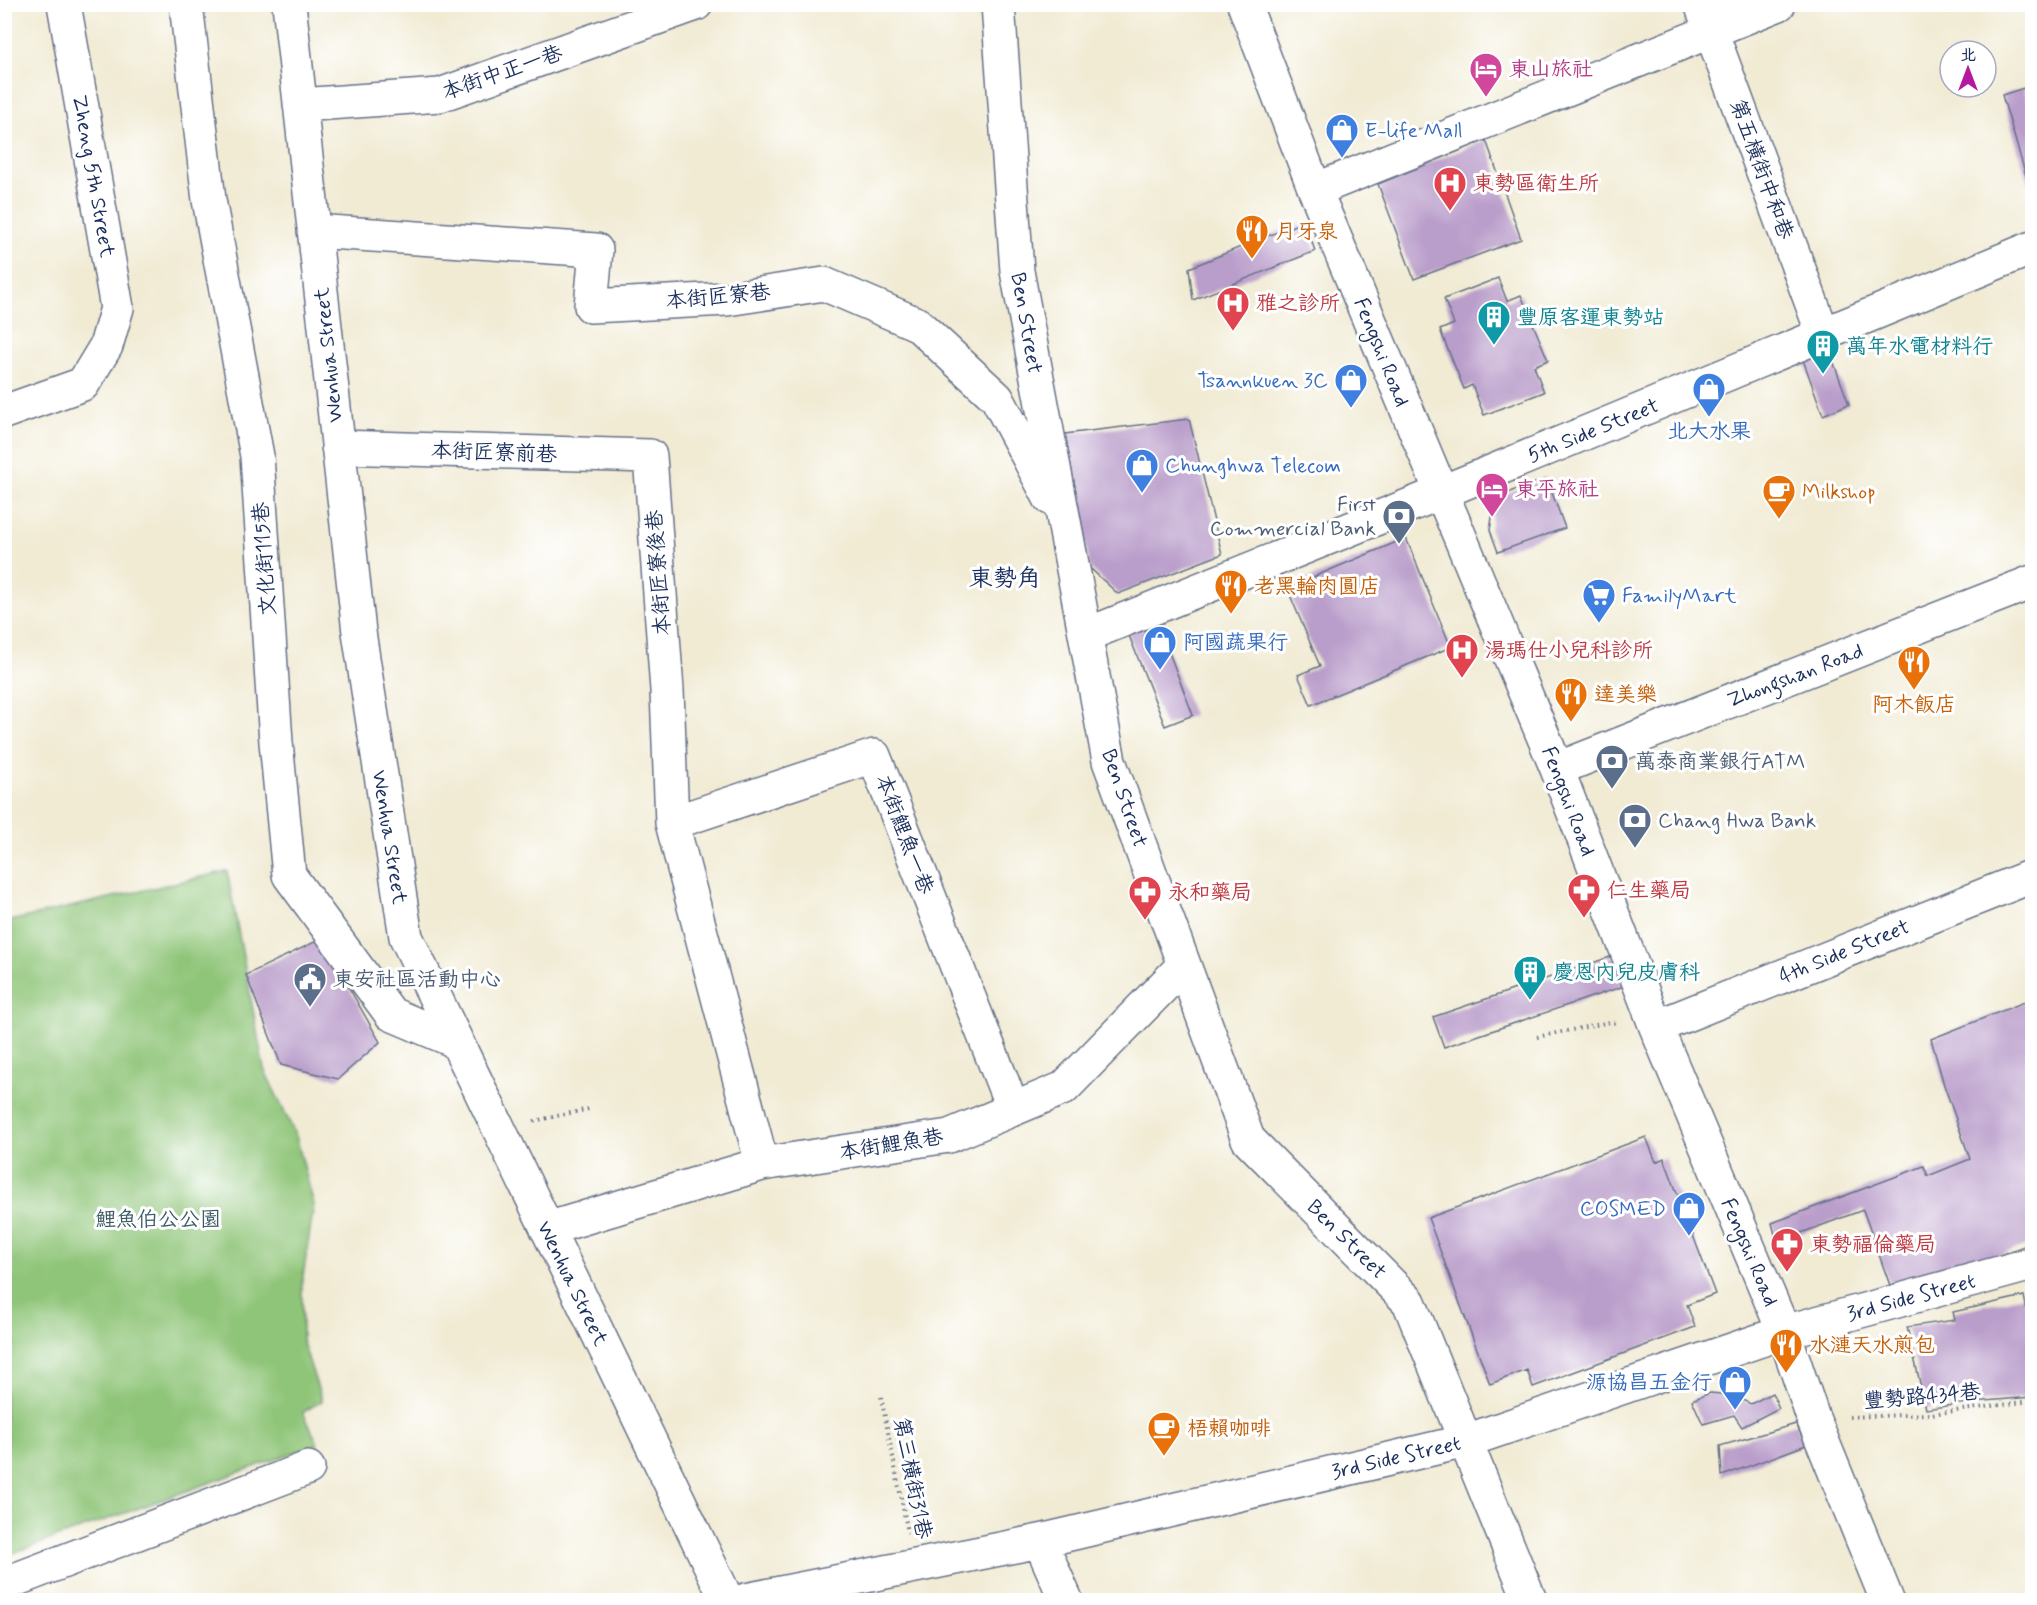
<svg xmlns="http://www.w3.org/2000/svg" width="2037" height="1605" viewBox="0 0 2037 1605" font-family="Mynerve,'LXGW WenKai TC',sans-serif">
  <rect width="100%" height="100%" fill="#fff"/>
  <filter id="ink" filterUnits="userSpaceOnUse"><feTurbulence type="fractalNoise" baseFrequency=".0167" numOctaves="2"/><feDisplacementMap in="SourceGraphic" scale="12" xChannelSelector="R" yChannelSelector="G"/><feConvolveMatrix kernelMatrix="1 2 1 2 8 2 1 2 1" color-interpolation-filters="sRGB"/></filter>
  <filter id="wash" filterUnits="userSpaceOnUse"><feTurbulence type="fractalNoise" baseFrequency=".008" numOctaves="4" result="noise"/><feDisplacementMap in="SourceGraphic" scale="24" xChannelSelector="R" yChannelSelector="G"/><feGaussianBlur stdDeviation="1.35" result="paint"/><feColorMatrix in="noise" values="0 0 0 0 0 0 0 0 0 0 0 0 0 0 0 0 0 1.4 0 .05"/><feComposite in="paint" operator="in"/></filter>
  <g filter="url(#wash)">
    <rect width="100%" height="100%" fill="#f1ebd4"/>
    <!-- green -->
    <path fill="#8fc578" stroke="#557a6b" stroke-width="1.5" d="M227,871L264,1069L296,1136L314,1205L302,1283V1340L322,1401L303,1412L318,1444L5,1556V922Z"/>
    <g id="blocks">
      <!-- building -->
      <path fill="#b99dca" d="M2024,88L2032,118V196L2002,95Z
        M1486,140L1521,239L1414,279L1378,184Z
        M1305,221L1315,251L1193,300L1189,268Z
        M1498,278L1507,301L1521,295L1548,360L1534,366L1544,392L1484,415L1472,385L1464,389L1440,330L1454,324L1444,299Z
        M1823,334L1849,404L1823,415L1798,346Z
        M1189,419L1222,554L1118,594L1090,568L1065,434Z
        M1547,479L1565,528L1498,552L1490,530L1493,512L1498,503L1504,496L1512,491Z
        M1406,538L1451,647L1311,705L1298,675L1320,666L1287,588Z
        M1155,616L1193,715L1165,726L1126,628Z
        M321,939L380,1042L338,1079L281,1065L246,975Z
        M1616,955L1627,985L1444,1047L1433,1017Z
        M2032,999V1183L2030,1184L2032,1190V1243L1960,1270L1892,1291L1863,1210L1777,1242L1772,1223L1924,1166L1928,1176L1970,1159L1944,1085L1931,1039Z
        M1646,1137L1656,1162L1664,1158L1715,1294L1687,1305L1695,1327L1533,1387L1527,1370L1490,1384L1428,1218Z
        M2024,1296L2032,1336V1397L1973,1402L1926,1409L1907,1327L1955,1320L1953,1312Z
        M1710,1393L1731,1395L1751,1404L1772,1393L1779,1408L1742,1427L1734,1415L1703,1424L1692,1400Z
        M1796,1424L1806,1445L1722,1476L1720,1446Z"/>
    </g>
  </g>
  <g filter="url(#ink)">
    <use href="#blocks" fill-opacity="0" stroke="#667187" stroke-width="1.5"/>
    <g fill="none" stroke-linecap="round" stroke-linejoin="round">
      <!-- minor casing -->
      <g stroke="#667187" stroke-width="36">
        <path id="minor" d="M186,4L209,200L257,456L276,742L289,875L391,1014L457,1042
          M289,4L359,632L406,937L727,1600
          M998,4L1017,271L1109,761L1248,1139L1409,1302L1530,1600
          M1244,4L1315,190L1557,769L1656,1027L1784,1332L1813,1418L1887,1600
          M1701,4L1823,334
          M300,105L440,95L696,4
          M1315,190L1779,4
          M314,231L596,250L591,306L727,299L824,284L917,324L997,398L1050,498
          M4,412L83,384L106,346L117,308L64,4
          M338,447L650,456L667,690L672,823L762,1164
          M1086,635L1440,493L2032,248
          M1557,769L2032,582
          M672,823L874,756L1013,1109
          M1656,1027L2032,876
          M547,1229L762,1164L949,1136L1064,1088L1184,965
          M1040,1541L1066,1600
          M4,1584L308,1468
          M746,1600L1040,1541L1466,1441L1784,1332L2032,1264"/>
      </g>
      <!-- path -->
      <path stroke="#667187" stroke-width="4" stroke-dasharray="1.5 4.5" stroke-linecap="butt" d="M1537,1037L1610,1022L1617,1023
        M534,1121L589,1109
        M881,1397L908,1533
        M1849,1417L1931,1414L2032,1401"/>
      <!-- minor -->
      <use href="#minor" stroke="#fff" stroke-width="33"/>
    </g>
  </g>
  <!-- icons -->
  <defs>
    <g id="hotel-pin" transform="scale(1.725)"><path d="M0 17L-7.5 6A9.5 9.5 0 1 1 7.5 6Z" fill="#d1479c" stroke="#fff"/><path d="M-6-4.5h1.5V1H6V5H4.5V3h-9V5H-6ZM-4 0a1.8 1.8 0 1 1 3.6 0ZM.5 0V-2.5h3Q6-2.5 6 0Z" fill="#fff"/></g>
    <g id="shop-pin" transform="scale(1.725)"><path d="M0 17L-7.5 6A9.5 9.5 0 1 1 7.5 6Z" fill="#3f7fe0" stroke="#fff"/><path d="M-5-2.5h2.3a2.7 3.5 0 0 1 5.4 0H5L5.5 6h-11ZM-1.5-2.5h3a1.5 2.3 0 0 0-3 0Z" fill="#fff"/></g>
    <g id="hospital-pin" transform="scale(1.725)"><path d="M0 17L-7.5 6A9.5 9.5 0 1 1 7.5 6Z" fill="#e0444e" stroke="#fff"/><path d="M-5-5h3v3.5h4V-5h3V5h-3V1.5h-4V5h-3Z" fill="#fff"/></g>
    <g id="restaurant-pin" transform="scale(1.725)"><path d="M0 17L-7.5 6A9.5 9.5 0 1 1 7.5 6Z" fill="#e8710a" stroke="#fff"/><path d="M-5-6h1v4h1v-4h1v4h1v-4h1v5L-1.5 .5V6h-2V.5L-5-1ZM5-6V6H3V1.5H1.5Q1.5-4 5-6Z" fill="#fff"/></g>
    <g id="building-pin" transform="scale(1.725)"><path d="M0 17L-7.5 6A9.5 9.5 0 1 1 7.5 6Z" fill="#0f9aa8" stroke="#fff"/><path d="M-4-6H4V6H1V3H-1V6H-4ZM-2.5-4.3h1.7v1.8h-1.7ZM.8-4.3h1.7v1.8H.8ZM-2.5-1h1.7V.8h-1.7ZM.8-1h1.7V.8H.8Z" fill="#fff"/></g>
    <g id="cafe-pin" transform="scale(1.725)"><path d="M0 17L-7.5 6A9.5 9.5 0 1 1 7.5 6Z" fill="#e8710a" stroke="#fff"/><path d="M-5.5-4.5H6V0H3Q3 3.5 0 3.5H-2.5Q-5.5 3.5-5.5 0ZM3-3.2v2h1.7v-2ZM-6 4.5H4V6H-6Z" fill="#fff"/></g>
    <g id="bank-pin" transform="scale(1.725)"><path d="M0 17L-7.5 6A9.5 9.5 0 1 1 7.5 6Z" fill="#5c6f8a" stroke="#fff"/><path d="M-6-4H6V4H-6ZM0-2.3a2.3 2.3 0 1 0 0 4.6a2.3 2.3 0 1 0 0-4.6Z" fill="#fff"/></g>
    <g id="supermarket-pin" transform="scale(1.725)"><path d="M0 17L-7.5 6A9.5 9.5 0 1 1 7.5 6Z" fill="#3f7fe0" stroke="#fff"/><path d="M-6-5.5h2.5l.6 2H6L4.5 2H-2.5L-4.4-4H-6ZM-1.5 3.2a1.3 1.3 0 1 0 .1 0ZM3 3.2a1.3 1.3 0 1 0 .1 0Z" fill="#fff"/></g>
    <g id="pharmacy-pin" transform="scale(1.725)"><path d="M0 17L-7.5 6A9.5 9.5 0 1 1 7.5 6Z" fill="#e0444e" stroke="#fff"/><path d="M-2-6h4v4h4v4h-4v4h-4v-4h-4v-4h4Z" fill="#fff"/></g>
    <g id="civic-pin" transform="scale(1.725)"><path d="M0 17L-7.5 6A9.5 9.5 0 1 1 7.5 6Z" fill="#5c6f8a" stroke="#fff"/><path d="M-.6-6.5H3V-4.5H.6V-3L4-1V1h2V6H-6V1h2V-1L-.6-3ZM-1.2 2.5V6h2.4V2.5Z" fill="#fff"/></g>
  </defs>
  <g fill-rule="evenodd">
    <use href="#hotel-pin" x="1486" y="69"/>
    <use href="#shop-pin" x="1342" y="130"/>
    <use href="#hospital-pin" x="1450" y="183"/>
    <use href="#restaurant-pin" x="1252" y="231"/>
    <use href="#hospital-pin" x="1233" y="303"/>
    <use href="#building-pin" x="1494" y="317"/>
    <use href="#building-pin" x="1823" y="346"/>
    <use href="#shop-pin" x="1351" y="380"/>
    <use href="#shop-pin" x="1709" y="389"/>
    <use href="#shop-pin" x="1142" y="465"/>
    <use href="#hotel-pin" x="1492" y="489"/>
    <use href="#cafe-pin" x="1779" y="491"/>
    <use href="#bank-pin" x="1399" y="516"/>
    <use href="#restaurant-pin" x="1231" y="586"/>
    <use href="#supermarket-pin" x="1599" y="595"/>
    <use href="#shop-pin" x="1160" y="642"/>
    <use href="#hospital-pin" x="1462" y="650"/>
    <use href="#restaurant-pin" x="1914" y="662"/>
    <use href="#restaurant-pin" x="1571" y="694"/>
    <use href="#bank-pin" x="1612" y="761"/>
    <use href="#bank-pin" x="1635" y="820"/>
    <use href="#pharmacy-pin" x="1584" y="890"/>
    <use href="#pharmacy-pin" x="1145" y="892"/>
    <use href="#building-pin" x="1530" y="972"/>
    <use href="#civic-pin" x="310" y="979"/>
    <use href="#shop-pin" x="1689" y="1208"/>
    <use href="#pharmacy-pin" x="1787" y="1244"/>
    <use href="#restaurant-pin" x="1786" y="1345"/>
    <use href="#shop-pin" x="1735" y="1382"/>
    <use href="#cafe-pin" x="1164" y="1428"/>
  </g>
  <g text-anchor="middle" stroke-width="6" stroke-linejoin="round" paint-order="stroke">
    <!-- hotel labels -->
    <g font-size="21" fill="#b23c85" stroke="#fff" text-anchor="start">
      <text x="1509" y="76">東山旅社</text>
      <text x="1515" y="496">東平旅社</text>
    </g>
    <!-- street labels -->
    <g font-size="21" fill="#1b2f5e" stroke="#fff">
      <text transform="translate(502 72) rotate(-19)" y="7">本街中正一巷</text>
      <text transform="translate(1762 169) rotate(70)" y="7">第五橫街中和巷</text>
      <text transform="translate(94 176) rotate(80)" y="7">Zheng 5th Street</text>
      <text transform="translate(718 296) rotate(-5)" y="7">本街匠寮巷</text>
      <text transform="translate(1027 323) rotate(80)" y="7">Ben Street</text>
      <text transform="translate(1382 352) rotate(68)" y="7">Fengshi Road</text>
      <text transform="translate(328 355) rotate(-96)" y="7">Wenhua Street</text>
      <text transform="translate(1593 430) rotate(-22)" y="7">5th Side Street</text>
      <text transform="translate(494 452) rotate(2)" y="7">本街匠寮前巷</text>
      <text transform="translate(264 559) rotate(-94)" y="7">文化街115巷</text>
      <text transform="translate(658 573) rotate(-94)" y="7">本街匠寮後巷</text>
      <text transform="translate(1795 675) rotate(-21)" y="7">Zhongshan Road</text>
      <text transform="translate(1125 798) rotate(71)" y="7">Ben Street</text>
      <text transform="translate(1569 801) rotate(69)" y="7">Fengshi Road</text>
      <text transform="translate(905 834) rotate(69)" y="7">本街鯉魚一巷</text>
      <text transform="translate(390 837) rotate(81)" y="7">Wenhua Street</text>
      <text transform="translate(1844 951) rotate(-22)" y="7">4th Side Street</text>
      <text transform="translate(891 1144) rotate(-9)" y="7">本街鯉魚巷</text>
      <text transform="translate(1347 1239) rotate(45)" y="7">Ben Street</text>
      <text transform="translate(1750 1252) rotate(67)" y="7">Fengshi Road</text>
      <text transform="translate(573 1283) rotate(64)" y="7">Wenhua Street</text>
      <text transform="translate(1911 1297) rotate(-15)" y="7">3rd Side Street</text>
      <text transform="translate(1922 1396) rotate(-5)" y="7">豐勢路434巷</text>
      <text transform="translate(1396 1457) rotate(-13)" y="7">3rd Side Street</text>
      <text transform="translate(913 1478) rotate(79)" y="7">第三橫街31巷</text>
    </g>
    <!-- shop labels -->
    <g font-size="21" fill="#366cbe" stroke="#fff" text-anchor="start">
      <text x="1365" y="137">E-life Mall</text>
      <text x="1328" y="387" text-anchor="end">Tsannkuen 3C</text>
      <text x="1709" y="438" text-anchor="middle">北大水果</text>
      <text x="1165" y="472">Chunghwa Telecom</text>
      <text x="1622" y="602">FamilyMart</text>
      <text x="1183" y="649">阿國蔬果行</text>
      <text x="1666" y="1215" text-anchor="end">COSMED</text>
      <text x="1712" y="1389" text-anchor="end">源協昌五金行</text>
    </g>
    <!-- health labels -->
    <g font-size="21" fill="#be3a42" stroke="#fff" text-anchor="start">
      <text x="1473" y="190">東勢區衛生所</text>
      <text x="1256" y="310">雅之診所</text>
      <text x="1485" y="657">湯瑪仕小兒科診所</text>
      <text x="1607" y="897">仁生藥局</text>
      <text x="1168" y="899">永和藥局</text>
      <text x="1810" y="1251">東勢福倫藥局</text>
    </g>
    <!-- food labels -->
    <g font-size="21" fill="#c56008" stroke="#fff" text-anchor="start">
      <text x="1275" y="238">月牙泉</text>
      <text x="1802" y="498">Milkshop</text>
      <text x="1254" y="593">老黑輪肉圓店</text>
      <text x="1594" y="701">達美樂</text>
      <text x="1914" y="711" text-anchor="middle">阿木飯店</text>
      <text x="1809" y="1352">水漣天水煎包</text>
      <text x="1187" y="1435">梧賴咖啡</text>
    </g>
    <!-- culture labels -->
    <g font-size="21" fill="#0d838f" stroke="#fff" text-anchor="start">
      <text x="1517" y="324">豐原客運東勢站</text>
      <text x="1846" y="353">萬年水電材料行</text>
      <text x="1553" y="979">慶恩內兒皮膚科</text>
    </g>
    <!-- service labels -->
    <g font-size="21" fill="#4e5e75" stroke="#fff" text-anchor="start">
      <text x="1376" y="511" text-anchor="end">First<tspan x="1376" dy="24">Commercial Bank</tspan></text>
      <text x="1635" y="768">萬泰商業銀行ATM</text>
      <text x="1658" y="827">Chang Hwa Bank</text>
      <text x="333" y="986">東安社區活動中心</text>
    </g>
    <!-- park labels -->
    <g font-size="21" fill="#3e5c66" stroke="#fff">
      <text x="158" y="1226">鯉魚伯公公園</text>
    </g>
    <!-- quarter labels -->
    <g font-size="24" fill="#1b2f5e" stroke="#fff">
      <text x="1005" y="586">東勢角</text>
    </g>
  </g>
  <!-- margin -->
  <rect width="2037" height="1605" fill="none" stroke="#fff" stroke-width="24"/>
  <!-- north arrow -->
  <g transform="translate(1968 69)"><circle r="28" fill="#ffffff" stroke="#a4acbf" stroke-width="1.5"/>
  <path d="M0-4.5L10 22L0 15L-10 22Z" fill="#b5179e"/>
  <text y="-9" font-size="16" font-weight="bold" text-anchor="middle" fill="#1b2f5e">北</text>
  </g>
</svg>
